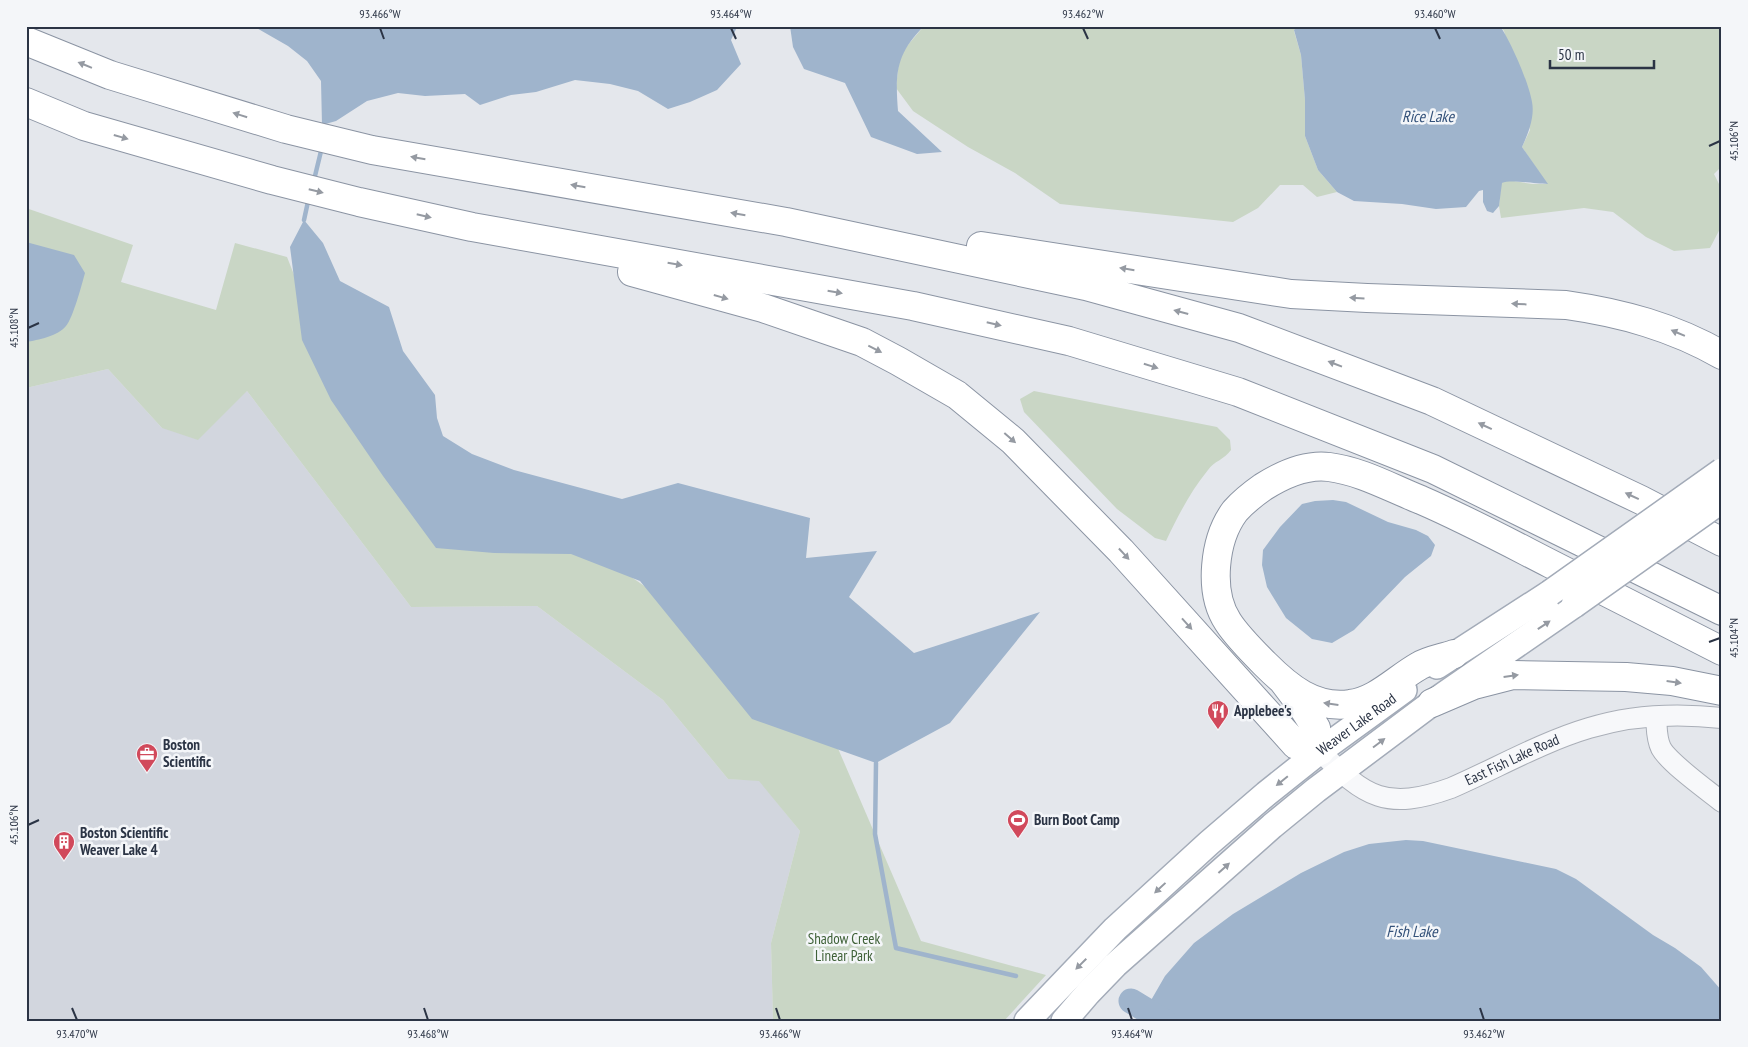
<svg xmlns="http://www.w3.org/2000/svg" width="1748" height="1047" viewBox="0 0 1748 1047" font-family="'PT Sans Narrow',sans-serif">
  <rect width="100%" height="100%" fill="#e4e7ec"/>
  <!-- built -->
  <path fill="#d2d6de" d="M108,369L162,428L247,391L411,607L537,606L663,700L728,779L759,780L800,831L771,943L773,1021H26V388Z"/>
  <!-- green -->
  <path fill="#c9d6c5" d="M924,26H1297L1294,31L1301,55L1305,100V136L1318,170L1337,192L1317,197L1303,185H1280L1258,208L1233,222L1060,204L1015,173L968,147L913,111L896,88L899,60L907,46Z
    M1500,26H1722V166L1714,174L1722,190V225L1710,248L1674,251L1646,237L1613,212L1584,208L1501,218L1499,206L1501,183L1508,180L1532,184H1547L1522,147L1530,130L1504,31Z
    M26,208L133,245L121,282L216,310L235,243L287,257L331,368L821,709L921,941L1046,975L1004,1021H773L771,943L800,831L759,781L728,779L663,700L537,606L411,607L247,391L198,440L162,428L108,369L26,388Z
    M1034,391L1217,427L1230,440L1231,450C1224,460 1214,461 1208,470C1190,492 1178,516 1166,541L1155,538L1117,509L1024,412L1020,399Z"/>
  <!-- water -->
  <path fill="#9fb4cc" d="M253,26H758L736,29L731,40L741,64L717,90L690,102L668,109L638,91L610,84L575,80L536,92L511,95L480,105L465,94L425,96L398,93L367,101L336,121L322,125L321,81L307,61L288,46Z
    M790,26H924C896,54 895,73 898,111L942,152L917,154L871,137L845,83L804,69L793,47Z
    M1299,26H1500C1511,42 1529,83 1532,102C1535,117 1528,134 1522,147L1548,184C1535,184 1510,179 1502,183L1499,206L1493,213L1487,211L1483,202V190L1479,191L1466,207L1436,209L1402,204L1354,201L1337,192L1318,170L1305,136V100L1301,55L1294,30Z
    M304,220L323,243L340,281L389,307L403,351L435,395L437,418L443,436L472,454L514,470L622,499L678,483L810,518L806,558L877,551L849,597L914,653L1040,612L950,723L876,763L752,719L640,581L571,554L494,553L436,548L383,476L331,400L302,340L290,247Z
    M26,242L74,255L85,273C82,284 73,318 66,326C58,336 38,340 26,342Z
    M1333,500L1346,502L1388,522L1416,530L1428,536L1435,545L1431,556L1405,577L1354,630L1332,643L1312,639L1286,618L1267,587L1262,565L1263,550L1280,527L1302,504L1315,501Z
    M1406,840L1423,841L1556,869L1576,879L1653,935L1675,948L1701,967L1722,991V1021H1146L1150,1002L1165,976L1194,943L1233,914L1301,873L1344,852L1369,844Z"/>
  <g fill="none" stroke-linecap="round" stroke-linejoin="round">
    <!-- stream -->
    <path stroke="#9fb4cc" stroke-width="4.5" d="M314,180L322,147
      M304,220L309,197
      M876,763L875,834L896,948L1016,976"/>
    <!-- river -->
    <path stroke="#9fb4cc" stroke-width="25" d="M1131,1001L1164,1021"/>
    <!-- minor casing -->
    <g stroke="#a9aeb7" stroke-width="22">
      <g id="minor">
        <path d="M1656,717C1657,727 1656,738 1661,748C1669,763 1707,790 1722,802"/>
        <path id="s1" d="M1320,751C1365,798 1387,811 1451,788C1497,768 1542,742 1589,728C1631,715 1678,713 1722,718"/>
      </g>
    </g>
    <!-- major casing -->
    <g stroke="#a3abb8" stroke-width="28">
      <g id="major">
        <path d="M1437,666L1550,593"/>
        <path id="s2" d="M1027,1021L1115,929L1209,843L1266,794L1320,751L1404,690"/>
        <path d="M1064,1021L1088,993L1115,965L1272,826L1316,790L1432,703L1574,605"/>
      </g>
    </g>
    <!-- highway casing -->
    <g stroke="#8b94a3" stroke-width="30">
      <path id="highway" d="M26,41L110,75L286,129L372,150L786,222L1086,286L1239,328L1432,401L1641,500L1722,542
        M26,102L84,126L272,180L359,202L472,227L913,306L1069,341L1238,392L1433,469L1722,611
        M981,246L1291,294L1367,298L1566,305C1622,313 1673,327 1722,355
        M632,272L763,308L862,342L898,361L957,395L1013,441L1121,551L1296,745L1320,751L1316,728L1302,706L1283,681
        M1454,654C1443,658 1429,660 1419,666C1396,679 1376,701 1350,704C1314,709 1288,687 1265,664C1253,652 1237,636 1228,622C1208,592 1214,539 1235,511C1243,502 1253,494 1263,487C1282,475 1306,464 1329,467C1361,471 1391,488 1421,500C1465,519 1508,542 1551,564C1608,593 1665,622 1722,651
        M1432,703L1474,685L1513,675L1626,677L1672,681L1722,691"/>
    </g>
    <!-- minor -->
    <use href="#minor" stroke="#f7f8fa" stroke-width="20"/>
    <!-- major -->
    <use href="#major" stroke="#fff" stroke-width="25"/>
    <!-- highway -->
    <use href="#highway" stroke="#fff" stroke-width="28"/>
    <!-- major-bridge casing -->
    <g stroke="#a3abb8" stroke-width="28" stroke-linecap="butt">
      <path id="major-bridge" d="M1550,593L1722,471
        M1574,605L1722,500"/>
    </g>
    <!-- major-bridge -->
    <use href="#major-bridge" stroke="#fff" stroke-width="25"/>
  </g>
  <!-- one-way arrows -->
  <defs><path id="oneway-solid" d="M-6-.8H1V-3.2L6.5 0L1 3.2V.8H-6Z" transform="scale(1.25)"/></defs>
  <g fill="#959aa2">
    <use href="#oneway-solid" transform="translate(85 65) rotate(-158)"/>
    <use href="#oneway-solid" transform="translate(240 115) rotate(-163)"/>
    <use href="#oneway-solid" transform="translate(121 137) rotate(16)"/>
    <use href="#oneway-solid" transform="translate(418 158) rotate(-170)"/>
    <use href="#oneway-solid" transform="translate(578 186) rotate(-170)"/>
    <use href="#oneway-solid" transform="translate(316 191) rotate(14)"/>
    <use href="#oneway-solid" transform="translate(738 214) rotate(-170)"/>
    <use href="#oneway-solid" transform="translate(424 216) rotate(13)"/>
    <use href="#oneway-solid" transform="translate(675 264) rotate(10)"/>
    <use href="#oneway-solid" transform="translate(1127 269) rotate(-171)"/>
    <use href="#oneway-solid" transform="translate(835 292) rotate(10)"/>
    <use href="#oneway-solid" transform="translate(721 297) rotate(16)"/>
    <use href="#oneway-solid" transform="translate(1357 298) rotate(-177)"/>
    <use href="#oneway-solid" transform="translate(1519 304) rotate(-177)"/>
    <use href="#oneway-solid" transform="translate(1181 312) rotate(-165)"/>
    <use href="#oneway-solid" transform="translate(994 324) rotate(13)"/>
    <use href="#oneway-solid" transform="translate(1678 333) rotate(-157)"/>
    <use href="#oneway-solid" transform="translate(875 349) rotate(27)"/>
    <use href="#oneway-solid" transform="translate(1335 364) rotate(-159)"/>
    <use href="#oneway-solid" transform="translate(1151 366) rotate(17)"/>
    <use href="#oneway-solid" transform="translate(1485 426) rotate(-155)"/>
    <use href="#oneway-solid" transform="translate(1010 438) rotate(41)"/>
    <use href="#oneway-solid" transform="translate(1632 496) rotate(-155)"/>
    <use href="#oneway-solid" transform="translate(1124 554) rotate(47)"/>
    <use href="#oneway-solid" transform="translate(1187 624) rotate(48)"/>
    <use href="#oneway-solid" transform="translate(1544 625) rotate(-34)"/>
    <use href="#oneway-solid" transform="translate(1511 676) rotate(-8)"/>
    <use href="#oneway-solid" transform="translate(1674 682) rotate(8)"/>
    <use href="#oneway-solid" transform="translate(1331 704) rotate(-172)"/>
    <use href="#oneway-solid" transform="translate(1379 743) rotate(-37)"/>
    <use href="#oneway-solid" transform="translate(1282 781) rotate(141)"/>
    <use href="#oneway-solid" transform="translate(1224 868) rotate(-42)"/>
    <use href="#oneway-solid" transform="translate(1160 888) rotate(137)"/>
    <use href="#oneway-solid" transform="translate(1081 964) rotate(135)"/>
  </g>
  <!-- ticks -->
  <path fill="none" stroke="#2b3445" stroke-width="2" d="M380,28L384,39M731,28L736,39M1083,28L1088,39M1435,28L1440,39M1709,146L1720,141M28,328L39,323M1709,642L1720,638M28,825L39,820M72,1008L77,1020M424,1008L428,1020M776,1008L780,1020M1128,1008L1132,1020M1480,1008L1484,1020"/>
  <!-- icons -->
  <defs>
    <g id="restaurant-pin" transform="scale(1.125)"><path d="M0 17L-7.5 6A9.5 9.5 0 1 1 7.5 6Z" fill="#d1495b" stroke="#f4f6f9"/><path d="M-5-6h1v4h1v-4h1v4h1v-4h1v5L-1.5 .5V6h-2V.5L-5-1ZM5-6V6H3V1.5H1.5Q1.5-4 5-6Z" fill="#fff"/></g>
    <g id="office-pin" transform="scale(1.125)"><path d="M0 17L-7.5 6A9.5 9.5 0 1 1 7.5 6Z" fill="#d1495b" stroke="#f4f6f9"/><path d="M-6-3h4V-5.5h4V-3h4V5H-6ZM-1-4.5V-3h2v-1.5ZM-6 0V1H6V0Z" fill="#fff"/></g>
    <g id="stadium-pin" transform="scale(1.125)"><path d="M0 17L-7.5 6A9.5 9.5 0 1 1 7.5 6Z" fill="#d1495b" stroke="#f4f6f9"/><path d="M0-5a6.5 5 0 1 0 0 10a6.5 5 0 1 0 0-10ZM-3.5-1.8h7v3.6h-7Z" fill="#fff"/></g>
    <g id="building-pin" transform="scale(1.125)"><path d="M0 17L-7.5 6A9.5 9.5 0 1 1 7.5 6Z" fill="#d1495b" stroke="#f4f6f9"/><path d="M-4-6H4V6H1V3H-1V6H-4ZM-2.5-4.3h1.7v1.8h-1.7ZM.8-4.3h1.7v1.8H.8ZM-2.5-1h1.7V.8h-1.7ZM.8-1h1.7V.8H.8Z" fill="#fff"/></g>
  </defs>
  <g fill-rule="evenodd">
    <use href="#restaurant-pin" x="1218" y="711"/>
    <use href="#office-pin" x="147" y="754"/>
    <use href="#stadium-pin" x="1018" y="820"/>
    <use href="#building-pin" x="64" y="842"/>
  </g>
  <g text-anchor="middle" stroke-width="5" stroke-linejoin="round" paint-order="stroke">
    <!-- poi labels -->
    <g font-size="15" font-weight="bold" fill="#2b3445" stroke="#f4f6f9" text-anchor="start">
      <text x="1234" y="716">Applebee's</text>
      <text x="163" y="750">Boston<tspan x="163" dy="17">Scientific</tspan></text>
      <text x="1034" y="825">Burn Boot Camp</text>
      <text x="80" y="838">Boston Scientific<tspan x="80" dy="17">Weaver Lake 4</tspan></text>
    </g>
    <!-- street labels -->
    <g font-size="15" fill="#2b3445" stroke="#f4f6f9">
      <text dy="5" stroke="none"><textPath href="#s2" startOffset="444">Weaver Lake Road</textPath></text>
      <text dy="5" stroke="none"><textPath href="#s1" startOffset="216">East Fish Lake Road</textPath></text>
    </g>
    <!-- park labels -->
    <g font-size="15" fill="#3f6138" stroke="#f4f6f9">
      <text x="844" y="944">Shadow Creek<tspan x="844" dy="17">Linear Park</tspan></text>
    </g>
    <!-- water labels -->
    <g font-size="16" font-style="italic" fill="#34527a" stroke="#f4f6f9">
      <text x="1428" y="122">Rice Lake</text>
      <text x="1412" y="937">Fish Lake</text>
    </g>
  </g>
  <!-- border -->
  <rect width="1748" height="1047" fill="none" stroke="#f4f6f9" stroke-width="55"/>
  <!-- scale -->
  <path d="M1550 60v8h104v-8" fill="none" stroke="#2b3445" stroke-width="2.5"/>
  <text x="1558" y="60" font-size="15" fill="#2b3445" stroke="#f4f6f9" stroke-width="4" paint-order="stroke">50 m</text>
  <rect x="28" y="28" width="1692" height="992" fill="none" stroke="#2b3445" stroke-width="2"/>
  <g font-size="12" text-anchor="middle" fill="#2b3445">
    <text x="380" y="18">93.466°W</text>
    <text x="731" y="18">93.464°W</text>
    <text x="1083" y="18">93.462°W</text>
    <text x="1435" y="18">93.460°W</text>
    <text transform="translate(1734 141) rotate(-90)" y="4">45.106°N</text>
    <text transform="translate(14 328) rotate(-90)" y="4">45.108°N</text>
    <text transform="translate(1734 638) rotate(-90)" y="4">45.104°N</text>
    <text transform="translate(14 825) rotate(-90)" y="4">45.106°N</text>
    <text x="77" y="1038">93.470°W</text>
    <text x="428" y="1038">93.468°W</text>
    <text x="780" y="1038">93.466°W</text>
    <text x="1132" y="1038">93.464°W</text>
    <text x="1484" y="1038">93.462°W</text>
  </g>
</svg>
